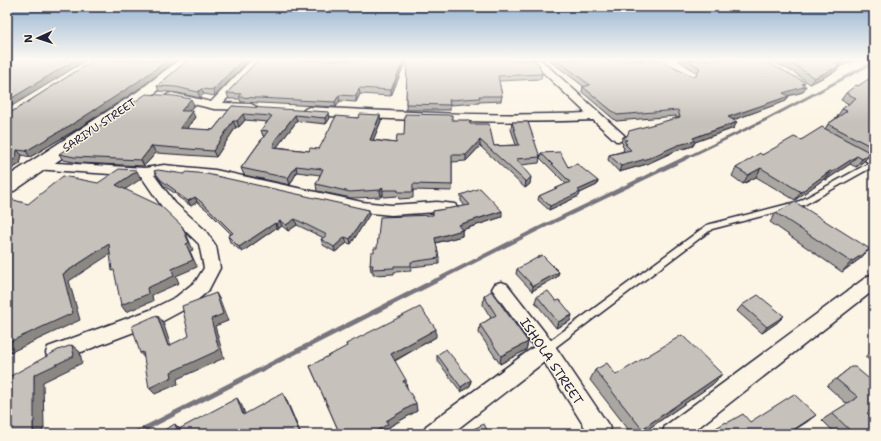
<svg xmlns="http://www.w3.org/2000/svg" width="881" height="441" viewBox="0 0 881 441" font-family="'Shantell Sans',sans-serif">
  <rect width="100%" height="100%" fill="#fcf5e5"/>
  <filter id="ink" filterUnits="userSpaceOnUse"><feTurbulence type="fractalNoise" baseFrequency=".025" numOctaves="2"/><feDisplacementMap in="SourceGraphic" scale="8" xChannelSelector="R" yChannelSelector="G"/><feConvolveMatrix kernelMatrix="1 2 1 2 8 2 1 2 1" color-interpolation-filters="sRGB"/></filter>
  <g filter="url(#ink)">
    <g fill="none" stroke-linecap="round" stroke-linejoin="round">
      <!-- stream-far2 -->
      <path stroke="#78757e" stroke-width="3" d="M686,158L767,119L874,62"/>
      <!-- stream-far1 -->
      <path stroke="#78757e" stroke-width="4" d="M433,282L538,229L688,157"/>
      <!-- stream -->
      <path stroke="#78757e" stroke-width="5" d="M134,434L435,281"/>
      <!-- lane casing -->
      <g stroke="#22223b" stroke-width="3">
        <path id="lane" d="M860,152L873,160L874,166L804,205L712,229L549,352L546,353L543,352L542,349L543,346L707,225L800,201L869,163L858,155L857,154Z"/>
      </g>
      <!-- street casing -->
      <g stroke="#22223b" stroke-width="3">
        <path id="street" d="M251,60H262L223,103L251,104L255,106L257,108L255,110L214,109L168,98L166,96L168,94L172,93L211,102Z
          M530,60H541L624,135L626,138L624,141H616L593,120C499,124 403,120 309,115L305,113L303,111L305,109L309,107C401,112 494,117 586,113Z
          M39,162L145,168L164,165L215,170L362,202L391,205L437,202L455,204L457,208L455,212L450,213L437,212L391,215L362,212L215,178L164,173L154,175L175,203L205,230L216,246L220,268L208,291L189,307L163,321L55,362L48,359L46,353L48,347L150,310L176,297L196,281L204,268L199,244L165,211L141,176L34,169L32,166L34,163Z
          M874,274V290L690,434H662L665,426L868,276Z
          M501,282L507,284L553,343L609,426L612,434H589L544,362L451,434H423L426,426L534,347L492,289L495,284Z"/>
      </g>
      <!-- secondary casing -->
      <g stroke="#22223b" stroke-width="3">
        <path id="secondary" d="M179,60H195L149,98L14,191L7,193V177L137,92Z"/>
      </g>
      <!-- lane -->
      <use href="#lane" fill="#fcf5e5" fill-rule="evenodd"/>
      <!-- street -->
      <use href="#street" fill="#fcf5e5" fill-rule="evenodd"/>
      <!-- secondary -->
      <use href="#secondary" fill="#fcf5e5" fill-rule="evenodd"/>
    </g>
    <!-- wall -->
    <path fill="#aaa6a1" stroke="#22223b" d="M94,60H177L136,91L79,128L30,157L22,155L20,164L13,168L7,167V115Z
      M188,60H249L215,96L204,94L200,98L178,93L159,91L157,86Z
      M258,60H406L391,96L360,94L356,102L340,101L336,107L241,102L240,99H229L227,93Z
      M407,60L542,74L541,79L499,81L502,96L501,101L479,102V103L450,105V110H406Z
      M549,60H660L695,77L697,73L678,60H763L803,85V92L788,96H789L786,101L733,120L734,128L695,142L693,146L675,151L647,164L619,172L608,160L609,155L624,151L623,150L624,148L622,146L623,144L621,142L623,137L627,136L676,118V116L616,121L582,92L583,86Z
      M770,60H854L839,67L836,71L810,84L795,73Z
      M874,80V154L871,156L869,155L864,161L856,167L850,164L826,180L824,179L795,200L756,177L743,184L732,176L736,168L762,155L801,140L825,129L828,124L838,117H837L842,109L849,104L841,100L846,93L858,86Z
      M194,105L189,111L195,117L187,129L213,130L232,106L330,118L326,124L297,121L277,147L309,151L319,149L381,121L373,140L396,143L404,135L452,120L470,124L494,146L516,145L511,129L512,122L540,157L539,163L521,165L530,184L525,188L480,146L466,161L452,162V191L413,190V198L399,199L398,196L383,197V194L381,197L351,198L317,191L316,184L320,175L297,172L290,185L244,175L241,168L264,136H263L261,130L267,122L245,120L239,127H236L216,157L156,153L144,166L79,163L63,160L59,154Z
      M541,153L598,181L597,185L580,193L579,196L549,210L538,200L539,196L566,184L540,158Z
      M154,171L369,210V215L351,244L347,243L335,252L323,245L321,239L324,238L297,225L288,231L282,226L278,229L276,228L242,252L230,242L228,236L231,234L207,210L197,202L191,206L178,197L176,194L164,186Z
      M461,195L502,217L462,230V236L436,243L439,258V264L411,267V271L394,272V274L373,275V271H371L370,265L374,252L377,248L433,215V211L465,206L461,201Z
      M776,213L861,258L842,272L770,222Z
      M517,269L559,272L557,277L532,291L516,274Z
      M484,296L528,342L526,350L500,364L479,333L480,325L491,318L483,305Z
      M537,296L556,301L572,315L570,321L556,328L535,302Z
      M742,305L778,322L762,333L737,311Z
      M436,337L395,361L417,411L389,427L390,431L385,434H340L310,366L347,347L346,344Z
      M874,350V363L865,357Z
      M437,355L471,380L470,386L461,392L437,360Z
      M851,367L867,413L874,434H836L822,420L847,404L827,386Z
      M595,370L616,375L722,374L713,384L641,434H632L590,380Z"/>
    <!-- shaded-wall -->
    <path fill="#8b8783" stroke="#22223b" d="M75,60H87L7,109V101Z
      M168,60H177L136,91L79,128L30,157L26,151Z
      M242,60H249L215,96L213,90Z
      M404,60H406L391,96V90Z
      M845,60H854L839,67L836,71L810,84L814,78L836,64Z
      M805,82L802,87L806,86L803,92L780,98L783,93Z
      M359,88L360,94L356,102V96Z
      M201,89L204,94L200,98L198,92Z
      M339,95L340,101L336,107L335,102Z
      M789,96L786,101L725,123L728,117Z
      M191,99L194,105L184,117L181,111Z
      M192,111L195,117L183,134L180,128Z
      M329,112L330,118L326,124L325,118Z
      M243,114L245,120L239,127L237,121Z
      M295,115L297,121L277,147L274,153L273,147L275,140Z
      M380,115L381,121L371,146L370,140Z
      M233,121L236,127L216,157L213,151Z
      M737,122L734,128L695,142L693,146L675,151L647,164L619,172L621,166L693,138Z
      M480,140V146L466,161V155Z
      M152,146L156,153L144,166L141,160Z
      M17,150L22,155L20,164L13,168L9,163Z
      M871,153L864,161L856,167L862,159Z
      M857,156L850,164L826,180L832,172Z
      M296,166L297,172L290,185L288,178Z
      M761,168L756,177L743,184L748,175Z
      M137,171L141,179L121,192L116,185Z
      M830,171L824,179L795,200L801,192Z
      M531,177L530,184L525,188L526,182Z
      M598,181L597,185L580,193L579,196L549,210L550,206L578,190Z
      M383,187V194L381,197L380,190Z
      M195,197L197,202L191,206L188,201Z
      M369,210V215L351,244L350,239Z
      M502,211V217L458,231V225Z
      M295,219L297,225L288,231L286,225Z
      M280,221L282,226L278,229L276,224Z
      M275,223L276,228L242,252L239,247Z
      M182,226L186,233L193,250L190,251L197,267L176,276L179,283L152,295L153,301L126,312L121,305L147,288L172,269L186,244Z
      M462,230V236L435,243V238Z
      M345,237L347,243L335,252L334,247Z
      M109,244L115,251L69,281L80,320L9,353V356L7,357V343L63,274Z
      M870,249L861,258L842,272L851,262Z
      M559,272L557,277L532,291L533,286Z
      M216,293L220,300L228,321L215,326L224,358L177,379L178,384L155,394L149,388L171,372L211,319Z
      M157,315L163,322L173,353L168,346Z
      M572,315L570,321L556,328L558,322Z
      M784,316L778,322L762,333L767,327Z
      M436,329V337L392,362L391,354Z
      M528,342L526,350L500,364L501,356Z
      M72,345L80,352L82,363L43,382L44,428L43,429V434H33L34,375Z
      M143,352L146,360L140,353Z
      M722,374L713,384L641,434H638L642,429Z
      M406,380L407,388L403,381Z
      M471,380L470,386L461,392V387Z
      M283,393L287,401L301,434H300Z
      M237,398L242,406L248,422L243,415Z
      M416,403L417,411L389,427L390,431L385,434H371L386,421Z
      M816,415L807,422L788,434Z
      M175,424L182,431L177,430Z"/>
    <!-- building -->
    <path fill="#c6c1bb" stroke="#22223b" d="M7,60H75L7,101Z
      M94,60H168L133,85L76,122L26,151L17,150L16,158L9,163L7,162V115Z
      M188,60H242L213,90L201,89L198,92L176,87L157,86Z
      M258,60H404L391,90L359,88L356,96L339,95L335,102L239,97L242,94L227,93Z
      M407,60H534L539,64L542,74L498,76L502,96H479L480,98L449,100L450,105L406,104Z
      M557,60H660L695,77L700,68L688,60H763L805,82L802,84L806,86L783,93L789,96L728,117L737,122L693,138L695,141L678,145L649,158L621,166L609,155L631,150L625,144H627L624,141L627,140L623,137L627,136L629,131L680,117L678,110L617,115L583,87L590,85Z
      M783,60H845L836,64L840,66L814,78L798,67Z
      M870,78L874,80V148L828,124L847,111L842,109L856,98L846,93L856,85L858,86Z
      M146,94L175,96L191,99L181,111H192L180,128L213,130L232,106L329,112L325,118L295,115L275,140L273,147L309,151L310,148L319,149L336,116L358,118L360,114L380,115L370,140L396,143L397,135H404L405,114L452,115V120H469L470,124H489L494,146L519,145L512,122H528L540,157L516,159L531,177L526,182L480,140L466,155H452V185L413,184V192H398V190H382L383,187L380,190L350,192L316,184L323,169L296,166L288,178L241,168L268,131L261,130L272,116L243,114L237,121H233L213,151L152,146L141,160L74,157L59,154Z
      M822,127L871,153L862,159L857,156L832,172L830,171L801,192L761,168L748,175L736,168L760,153L762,155L794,137L801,140Z
      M560,152L568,167L577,164L598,181L578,190L580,192L550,206L539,196L570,182L541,153Z
      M119,169L136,170L137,171L116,185L161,206L182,226L189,243L186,244L193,260L172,269L174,276L147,288L148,294L121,305L114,270L112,271L109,244L63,274L73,313L7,343V198L28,204L63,176L98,183Z
      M158,170L184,174L187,172L207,174L369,210L350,239L345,237L334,247L321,239L327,235L295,219L286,225L280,221L276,224L275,223L239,247L228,236L233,233L205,205L195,197L188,201L175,192L176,191L161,180L154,171Z
      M480,188L502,211L458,225L462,230L435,238L439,258L411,262V266H394V268L372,269L373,265H370L371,252H374V248H377L380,217L433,215V211L470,205L461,195Z
      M795,202L870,249L851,262L776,213Z
      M542,255L559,272L533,286L517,269Z
      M491,291L528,342L501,356L480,325L496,315L484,296Z
      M548,291L556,301L560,300L572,315L558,322L537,296Z
      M216,293L223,314L211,319L219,350L171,372L172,377L149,388L143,352L140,353L132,326L157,315L168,346L189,336L182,306Z
      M758,295L784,316L767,327L742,305Z
      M420,307L436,329L391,354L406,380L403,381L416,403L386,421L388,424L371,434H340L310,366L347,346L346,344Z
      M682,335L722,374L642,429L595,370L607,363L616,375Z
      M72,345L74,356L34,375V422H33V434H7V378L58,350Z
      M446,349L471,380L461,387L437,355Z
      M851,367H855L874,383V407L867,413L874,419V434H854L832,413L858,397L836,379Z
      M283,393L300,434H157L175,424L177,430L237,398L243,415Z
      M794,394L816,415L790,432L792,434H706L726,422L727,423L743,414L750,422Z
      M484,424L489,434H463Z"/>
  </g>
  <!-- sky -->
  <linearGradient id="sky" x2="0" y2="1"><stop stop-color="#92b1d0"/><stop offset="0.49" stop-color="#fefaf3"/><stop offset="1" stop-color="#fefaf3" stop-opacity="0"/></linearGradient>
  <rect width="881" height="122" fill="url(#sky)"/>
  <g text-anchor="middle" stroke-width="3" stroke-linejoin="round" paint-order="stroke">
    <!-- street labels -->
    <g font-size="11" fill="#22223b" stroke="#fcf5e5">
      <text transform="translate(99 125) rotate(-34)" y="4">SARIYU STREET</text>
    </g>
    <!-- near-street labels -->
    <g font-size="13" fill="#22223b" stroke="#fcf5e5">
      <text transform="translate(552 361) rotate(56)" y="5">ISHOLA STREET</text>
    </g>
  </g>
  <!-- margin -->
  <rect width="881" height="441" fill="none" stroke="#fcf5e5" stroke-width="24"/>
  <rect x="12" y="12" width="857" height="417" fill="none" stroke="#22223b" stroke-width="1.5" filter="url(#ink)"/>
  <!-- north arrow -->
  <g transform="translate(38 38) rotate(267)" stroke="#fcf5e5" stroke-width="3" paint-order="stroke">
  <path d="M0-3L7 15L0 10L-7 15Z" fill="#22223b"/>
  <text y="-6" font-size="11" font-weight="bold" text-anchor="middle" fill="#22223b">N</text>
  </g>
</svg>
